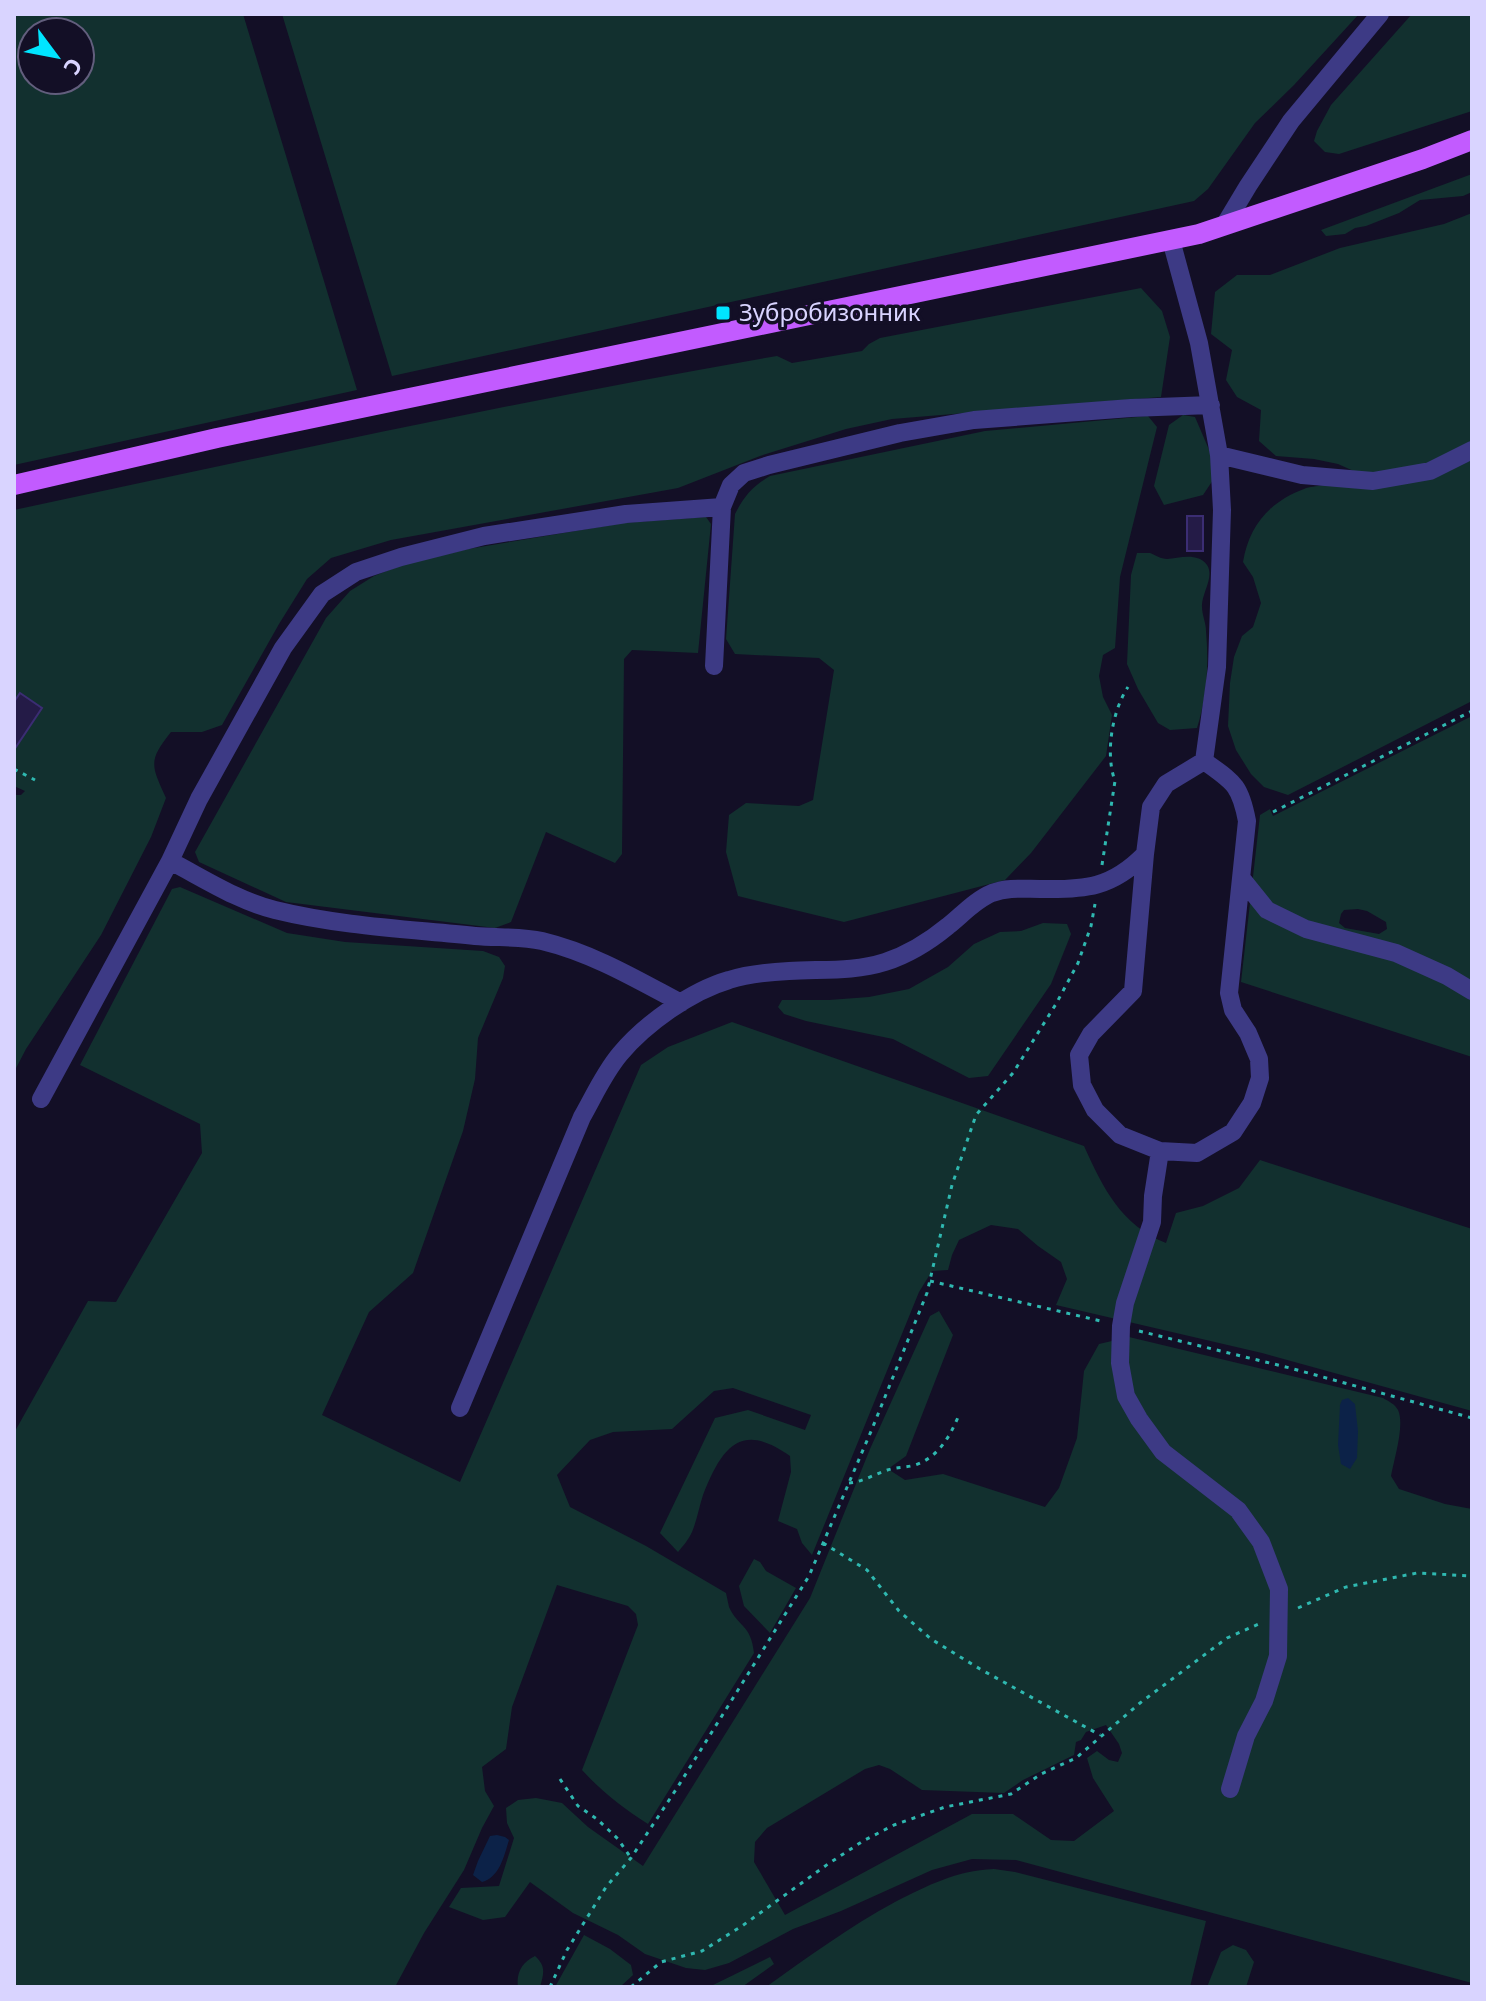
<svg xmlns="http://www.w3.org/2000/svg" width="1486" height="2001" viewBox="0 0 1486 2001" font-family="'Noto Sans',sans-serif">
  <rect width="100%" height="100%" fill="#130f26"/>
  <!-- green -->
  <path fill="#12302f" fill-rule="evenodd" d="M14,14H243L357,390L14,465ZM32,32H80V80H32Z
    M282,14H1359L1294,85L1255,123L1208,189L1194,201L392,376Z
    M1412,14H1472V111L1339,154L1325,152L1314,141L1317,131L1331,105Z
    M1472,174V192L1463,196L1420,200L1399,213L1366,226L1355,228L1345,234L1326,236L1321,230Z
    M1472,213V701L1288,795L1264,787L1251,774L1236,750L1228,726L1230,683L1234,657L1242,636L1253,627L1261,603L1253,577L1243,562C1249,526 1269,502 1304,489C1310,486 1316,487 1323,485C1335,483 1347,477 1358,473L1338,464L1314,459L1276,456L1259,441L1261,410L1237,397L1226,380L1232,350L1211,334L1215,292L1237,275H1270L1340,248L1444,224Z
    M1141,288L1162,311L1170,337L1161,397L892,419L846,429L760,456L678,488L391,540L331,558L307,579L279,624L222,725L202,732H171C148,761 151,765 166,798L151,837L101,935L26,1049L14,1072V795H21L25,791L14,786V510C268,456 521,400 777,356L792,363L833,356L862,351L869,344L880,338Z
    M1183,415L1195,417L1210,452L1213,480L1203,495L1164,505L1154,486L1169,425Z
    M1148,416L1157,427L1120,577L1115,648L1103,655L1099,676L1103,697L1112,715L1106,756L1031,853L1005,880L844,922L738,896L726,852L729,815L746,803L799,806L813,800L834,670L819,658L735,654L726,639L735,514C744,496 753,486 770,476L985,431Z
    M706,517L711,524L698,653L632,650L624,659L622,854L615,863L546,832L511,922L495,928L286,902L199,862L195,852L326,618L350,591L374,576L402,565L468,549L623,523Z
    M1137,553C1141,553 1145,553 1150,553C1155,555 1161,559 1167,559C1179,558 1198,552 1207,565C1215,577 1201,594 1202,607C1202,615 1206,623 1206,631C1209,665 1207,696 1197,728L1170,730L1158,723L1138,689L1127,664L1131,575Z
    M1472,716V1057L1241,982L1260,815L1270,809L1273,816ZM1358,909L1367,911L1386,922L1387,929L1379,934L1345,928L1339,923L1341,914L1344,910Z
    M180,887L287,933L345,942L483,951L499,957L505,966L503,978L478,1038L475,1079L463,1131L413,1273L369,1312L322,1415L460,1482L641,1065L668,1047L732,1022L1084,1146C1103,1188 1121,1225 1166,1243L1176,1213L1203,1206L1239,1188L1260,1160L1472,1229V1411L1262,1353L1056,1305L1067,1279L1061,1262L1038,1246L1018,1229L991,1225L959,1240L952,1255L948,1270L932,1271L919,1292L812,1555L802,1543L797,1529L778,1521L791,1472L790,1456C741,1421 722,1447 703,1495C699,1507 697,1520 692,1532C689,1539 683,1546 678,1552L660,1533L715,1418L748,1410L805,1430L811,1415L733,1388L714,1391L672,1429L613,1432L590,1440L557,1475L570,1507L646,1546L726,1593C727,1598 728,1602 729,1607C738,1627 751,1624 754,1653L648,1824C623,1808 602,1792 582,1770L638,1625L636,1614L628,1606L557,1585L512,1707L506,1749L482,1767L485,1791L494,1806L482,1828L464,1870L424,1933L395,1987H14V1433L88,1301L116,1302L202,1153L200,1124L80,1065L172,889Z
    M1043,923L1067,924L1071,934L1051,984L988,1076L969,1078L893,1039L806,1021L784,1014L778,1007L782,1000H829L869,997L909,989L948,967L974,944L1000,932L1021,931Z
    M939,1311L953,1335L906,1456L888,1469L905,1480L943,1474L1045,1507L1059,1488L1077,1438L1084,1371L1099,1344L1129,1337L1383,1398C1388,1401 1395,1404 1398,1410C1405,1425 1394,1459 1391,1476L1399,1489L1445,1504L1472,1509V1983L1016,1860L972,1859L932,1870L841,1911L793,1929L729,1963L705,1970L686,1968L645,1954L618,1935L573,1913L530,1882L505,1917L483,1920L449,1907L461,1888L499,1886L514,1838L507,1823L506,1808L518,1800L536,1798L562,1803L588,1827L643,1866L810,1598L870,1449L930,1316ZM1106,1725L1119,1744L1122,1753L1118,1762L1109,1760L1097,1751L1087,1758L1093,1778L1114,1811L1074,1841L1051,1840L1013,1814H972L785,1915L754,1862L755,1842L767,1828L865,1769L879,1765L890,1769L922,1790L1004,1793L1023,1780L1074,1755L1076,1742L1081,1740L1086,1732Z
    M754,1559L760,1562L766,1571L796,1588L770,1633L744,1606L739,1586Z
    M994,1869L1015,1872L1206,1921L1190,1987H766C808,1957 849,1927 895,1902C929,1885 955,1871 994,1869Z
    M584,1935L610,1949L631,1965L633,1975L620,1987H555Z
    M1233,1945L1246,1950L1254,1962L1246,1987H1207L1221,1952Z
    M535,1956C546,1966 544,1973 540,1987H518C516,1973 522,1962 535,1956Z
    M770,1957L774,1964L742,1987H709Z"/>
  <!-- water -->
  <path fill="#0c2248" d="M1348,1398L1355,1404L1358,1431L1357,1458L1350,1469L1341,1464L1338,1445L1340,1405L1342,1400Z
    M497,1835L505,1837L509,1840C504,1856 500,1877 482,1882L473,1875L478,1861L490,1836Z"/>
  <!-- building -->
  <path fill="#241b47" stroke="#3b2d73" stroke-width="2" d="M1187,516H1203V551H1187Z
    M20,693L42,708L14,750V702Z"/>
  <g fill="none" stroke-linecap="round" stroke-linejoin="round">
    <!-- path -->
    <path stroke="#2fb8b0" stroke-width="3" stroke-dasharray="4 6" stroke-linecap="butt" d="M14,769L35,780
      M1273,812L1472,711
      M1102,865L1115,781C1105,754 1112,711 1128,687
      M930,1281L1105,1322
      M1139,1331L1290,1368L1472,1418
      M849,1483C862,1482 873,1475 885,1471C894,1467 905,1468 915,1465C939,1457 950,1436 959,1415
      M823,1543L867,1570L899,1611L931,1639L980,1669L1100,1735
      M1298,1608L1346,1587L1417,1573L1472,1576
      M560,1779L578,1806L597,1819L618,1839L631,1858
      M550,1987L567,1950L606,1887L631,1858L677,1788L809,1576L872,1429L927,1293L952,1185L976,1115L1013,1073L1056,1004L1078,963L1091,926L1095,904
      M631,1987L661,1962L702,1951L742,1926L828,1864L863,1841L894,1825L945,1807L1011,1794L1041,1774L1076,1758L1140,1703L1227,1638L1261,1623"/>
    <!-- minor -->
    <path stroke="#3d3a85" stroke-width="18" d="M1224,226L1248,186L1291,121L1380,14
      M1171,240L1199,343L1219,455L1222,510L1217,667L1204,761
      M1219,455L1302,475L1373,481L1430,471L1472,450
      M714,666L722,507L731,485L744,473L769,465L900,433L974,420L1131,408L1211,405
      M1204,761C1233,782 1240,784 1247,821L1229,993L1233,1010L1248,1033L1259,1059L1260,1078L1252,1103L1233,1132L1197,1153L1160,1151L1120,1135L1095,1110L1082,1085L1079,1055L1091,1034L1133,991L1145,854L1151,807L1166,784Z
      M170,861C203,878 238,901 275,910C340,926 408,929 475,936C497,938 521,936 542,941C592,953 636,979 681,1003
      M1242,879L1267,910L1306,929L1396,953L1447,976L1472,991
      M41,1099L170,861L199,799L283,648L322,594L356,572L401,557L484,536L626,514L722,507
      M1160,1151L1153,1196L1152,1222L1125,1303L1121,1326L1120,1363L1126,1396L1139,1419L1163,1452L1238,1510L1261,1542L1279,1589L1278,1656L1264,1701L1246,1736L1230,1789
      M460,1408L582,1117C594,1096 604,1073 620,1054C645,1024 691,991 729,980C748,974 769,972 789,971C821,969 854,972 885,962C907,955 931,940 948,926C962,915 975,900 992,893C1008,887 1024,889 1040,889C1085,890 1112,888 1145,854"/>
    <!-- major -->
    <path stroke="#c25bff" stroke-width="20" d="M14,485L217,438L1199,234L1423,159L1472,140"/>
  </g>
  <!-- markers -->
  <rect fill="#00e5ff" stroke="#130f26" stroke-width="3" x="715" y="305" width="16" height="16" rx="4"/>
  <g text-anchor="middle" stroke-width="7" stroke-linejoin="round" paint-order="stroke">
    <!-- poi labels -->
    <g font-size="24" fill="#d9d4ff" stroke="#130f26" text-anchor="start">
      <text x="739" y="321">Зубробизонник</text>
    </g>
  </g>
  <!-- border -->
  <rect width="1486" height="2001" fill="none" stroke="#d9d4ff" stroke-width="32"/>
  <!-- north arrow -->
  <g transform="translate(56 56) rotate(122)"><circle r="38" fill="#130f26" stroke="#625e7d" stroke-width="2"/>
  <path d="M0-6L14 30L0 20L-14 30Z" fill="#00e5ff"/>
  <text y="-12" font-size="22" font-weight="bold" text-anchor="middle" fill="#d9d4ff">С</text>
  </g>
</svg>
